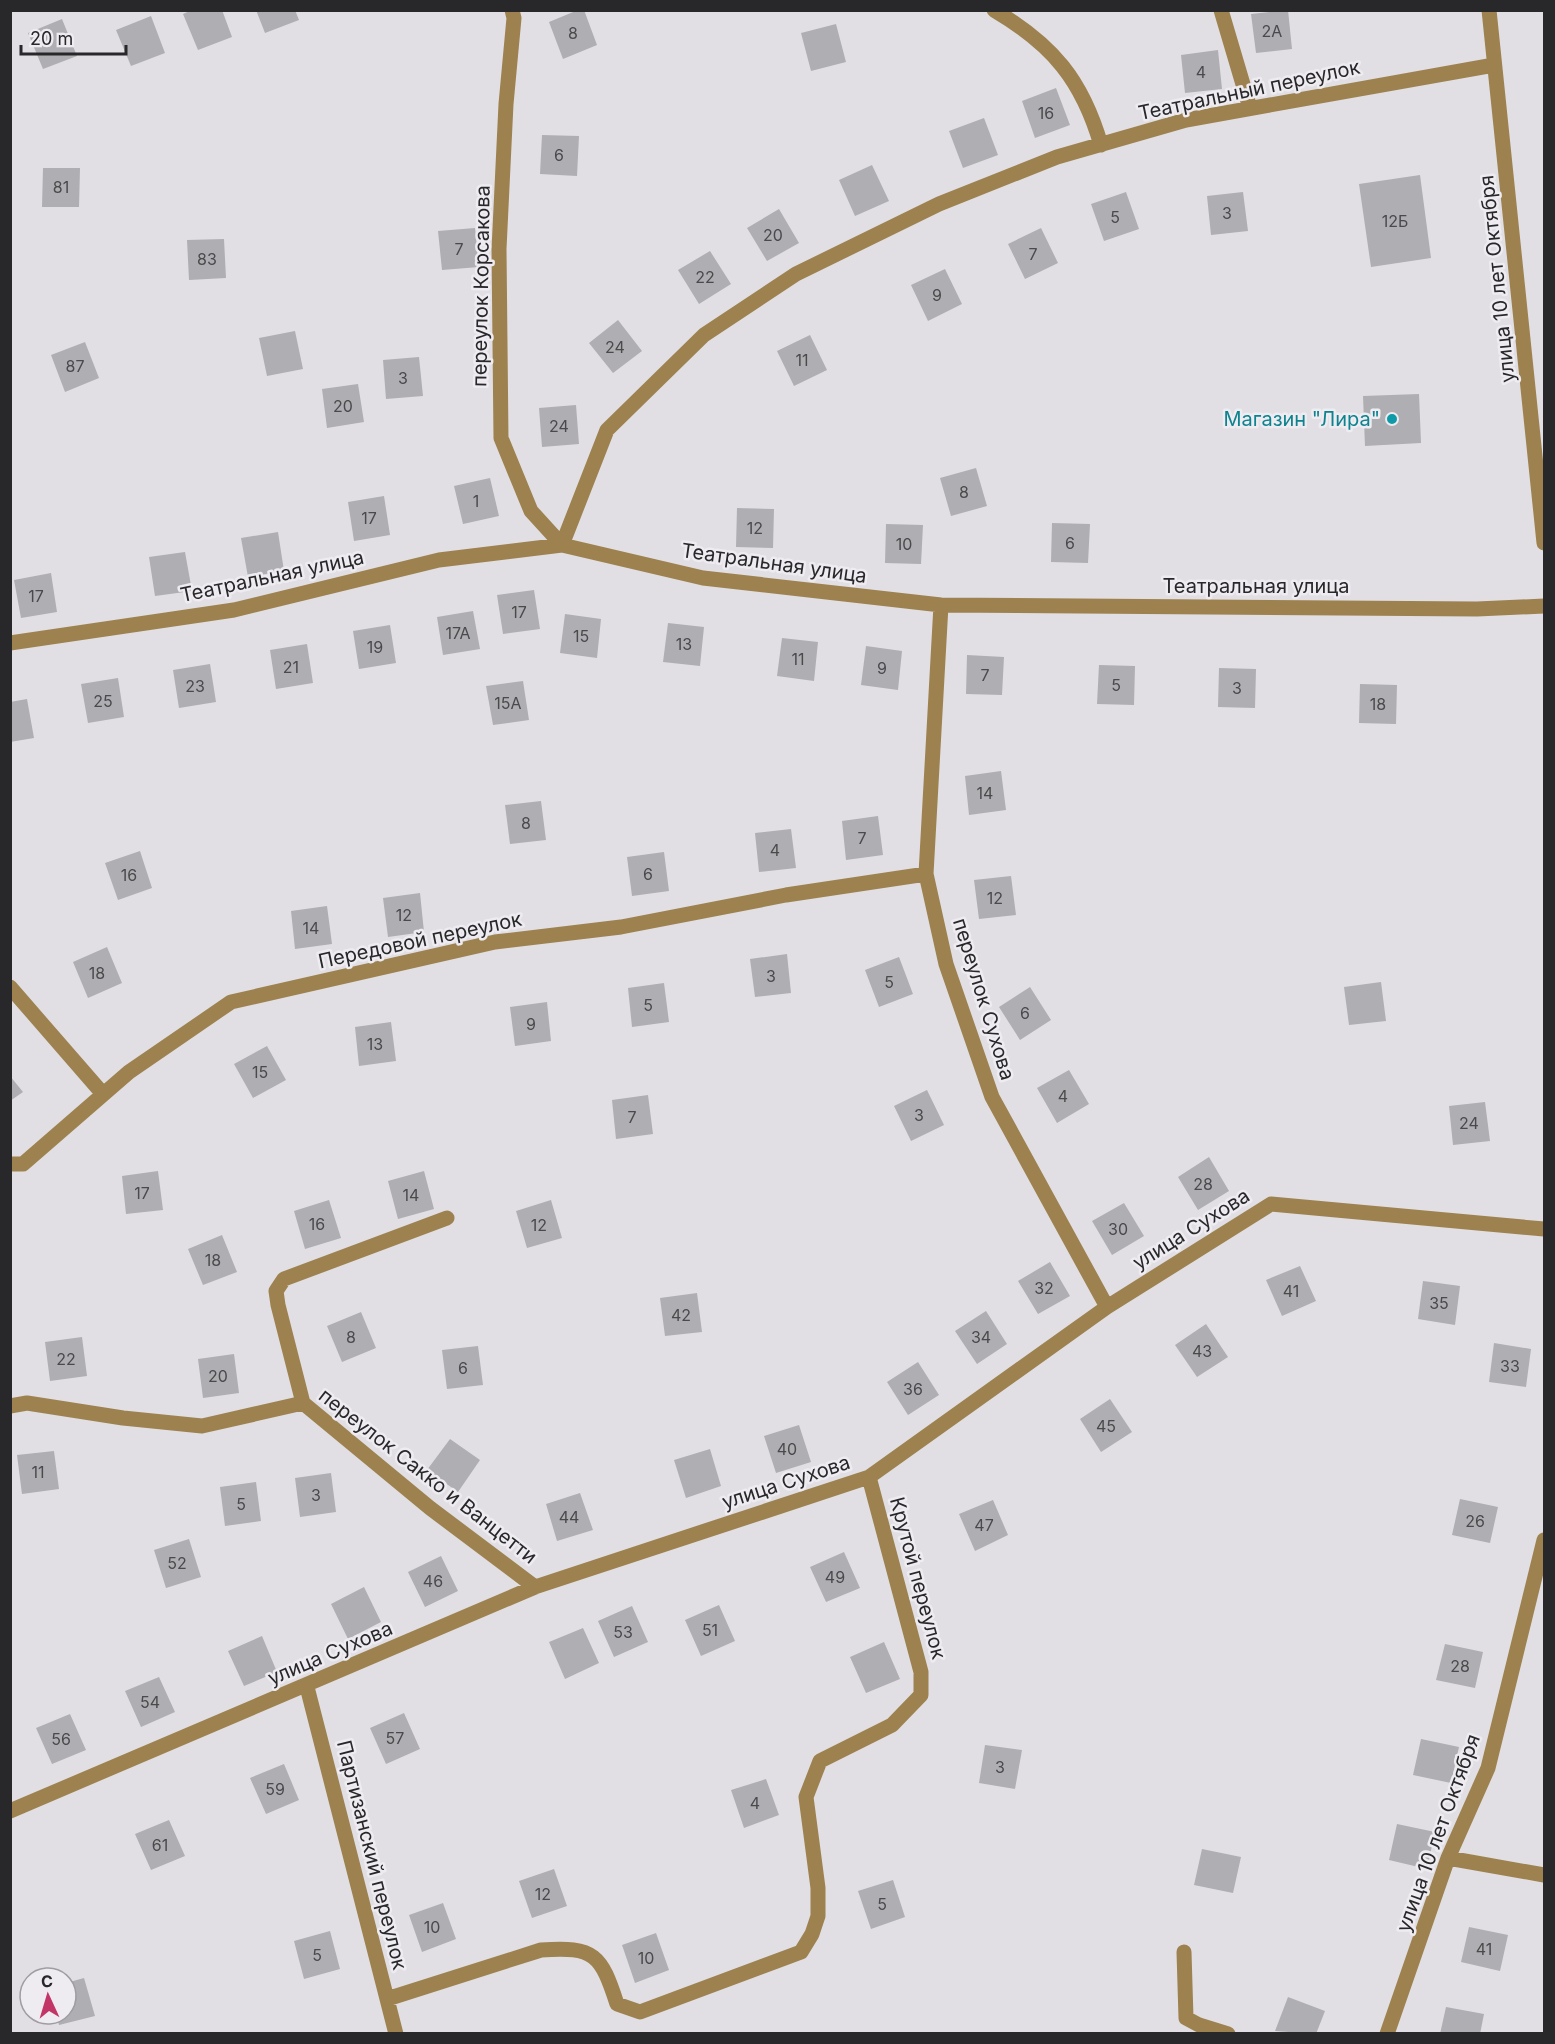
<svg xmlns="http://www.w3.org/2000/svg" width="1555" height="2044" viewBox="0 0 1555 2044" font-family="Inter,sans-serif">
  <rect width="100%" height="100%" fill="#e1dfe4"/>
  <!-- building -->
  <path fill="#afaeb2" d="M192,10H222L232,37L198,50L183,14Z
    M256,10H295L299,20L265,33Z
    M578,10H584L597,45L563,59L549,22Z
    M1288,10L1292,49L1256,53L1251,14Z
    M151,16L165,53L131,66L116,30Z
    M62,19L77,56L43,69L28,33Z
    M836,24L846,62L811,71L801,33Z
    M1218,50L1222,89L1185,93L1181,55Z
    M1056,88L1070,125L1035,138L1022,101Z
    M984,118L998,155L963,168L949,131Z
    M542,135L579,136L577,176L540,174Z
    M872,165L889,201L855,216L839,180Z
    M43,168H80L79,207H42Z
    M1420,175L1431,258L1371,267L1359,184Z
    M1126,192L1139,229L1104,241L1091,204Z
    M1243,192L1248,231L1211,235L1207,196Z
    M779,209L799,243L767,261L747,228Z
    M475,228L479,267L442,270L438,231Z
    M1041,228L1058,263L1025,279L1008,244Z
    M224,239L226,278L189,280L187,240Z
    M710,251L731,284L699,304L678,270Z
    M945,269L962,304L928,321L911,285Z
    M618,320L642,351L613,373L589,343Z
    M295,331L303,369L267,376L259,338Z
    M810,335L827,370L794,386L777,351Z
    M85,342L99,378L65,392L51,355Z
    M419,357L423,396L386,399L383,360Z
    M358,384L364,422L327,428L322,389Z
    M1419,394L1421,443L1365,446L1363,396Z
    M576,405L579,444L542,447L539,408Z
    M976,468L987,506L951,516L940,478Z
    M490,478L499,516L463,524L454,486Z
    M384,496L390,535L354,541L348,502Z
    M737,508L774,509L773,548L736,547Z
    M1052,523L1090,524L1088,563L1051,562Z
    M886,524L923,525L921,564L885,563Z
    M278,532L284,571L248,577L241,538Z
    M185,552L192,591L155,596L149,557Z
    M51,573L57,612L21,618L14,580Z
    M534,590L540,629L503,634L497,595Z
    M473,611L480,649L443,655L437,617Z
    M565,614L601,619L597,658L560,653Z
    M668,623L704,627L700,666L663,662Z
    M390,625L396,663L359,669L353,631Z
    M782,638L818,642L814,681L777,676Z
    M307,644L313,683L276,689L270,650Z
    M866,646L902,651L898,690L861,685Z
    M967,655L1004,657L1002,695L966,694Z
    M210,664L216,702L179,708L173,670Z
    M1099,665L1135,666L1134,705L1097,704Z
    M1219,668L1256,669L1255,708L1218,707Z
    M118,678L124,717L88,723L81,684Z
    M523,681L529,720L493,725L486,686Z
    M1360,684L1397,685L1396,724L1359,723Z
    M27,699L34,738L10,742V702Z
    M1001,771L1006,810L969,815L965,776Z
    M541,801L546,840L510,844L505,805Z
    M878,816L883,855L846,860L842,821Z
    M791,829L796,868L759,872L755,833Z
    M140,851L152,888L118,900L105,863Z
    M664,852L669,891L632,896L627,857Z
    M1011,876L1016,915L979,919L974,880Z
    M420,893L424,932L388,937L383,898Z
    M327,906L332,944L295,949L291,911Z
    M107,947L122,983L88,998L73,962Z
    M787,954L791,993L755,997L750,959Z
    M899,957L913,994L879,1007L865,970Z
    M1381,982L1386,1021L1349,1025L1344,987Z
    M664,983L669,1022L632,1027L628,988Z
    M1030,987L1051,1020L1020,1040L999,1007Z
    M547,1002L551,1041L515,1046L510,1007Z
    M391,1022L396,1061L359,1066L355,1027Z
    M267,1046L286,1080L253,1098L234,1064Z
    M1069,1070L1089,1104L1057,1123L1037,1088Z
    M10,1076L23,1092L10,1101Z
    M927,1090L944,1125L911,1141L894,1106Z
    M648,1095L653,1134L616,1139L612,1100Z
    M1485,1102L1490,1141L1453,1145L1449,1106Z
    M1209,1157L1229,1191L1198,1210L1178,1177Z
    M158,1171L163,1210L126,1214L122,1176Z
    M424,1171L434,1209L398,1219L388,1181Z
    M329,1200L341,1238L305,1249L294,1211Z
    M551,1200L562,1238L527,1248L516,1211Z
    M1124,1203L1144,1236L1112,1255L1092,1221Z
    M222,1235L237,1272L203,1285L188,1249Z
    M1050,1262L1070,1296L1038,1314L1018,1281Z
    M1300,1266L1316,1301L1282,1316L1266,1280Z
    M1423,1281L1460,1286L1455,1325L1418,1319Z
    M697,1293L702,1332L665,1336L660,1298Z
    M986,1311L1007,1344L977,1364L955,1331Z
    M361,1312L376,1348L342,1362L327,1326Z
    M1206,1324L1228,1357L1197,1377L1175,1345Z
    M82,1337L87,1376L50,1381L45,1342Z
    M1494,1343L1531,1349L1526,1387L1489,1382Z
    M478,1346L483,1385L447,1389L442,1350Z
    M234,1354L239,1393L203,1398L198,1359Z
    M918,1362L939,1395L908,1415L887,1382Z
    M1110,1399L1132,1432L1101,1452L1080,1419Z
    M799,1425L811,1462L776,1473L764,1436Z
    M450,1439L480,1460L458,1492L427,1470Z
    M710,1449L721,1486L686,1498L674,1460Z
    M54,1451L59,1489L22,1494L17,1455Z
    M331,1473L336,1512L300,1517L295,1478Z
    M256,1482L261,1521L225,1526L220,1487Z
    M580,1493L593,1530L557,1541L546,1504Z
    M1460,1499L1498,1507L1490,1543L1452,1535Z
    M993,1500L1008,1535L975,1551L959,1514Z
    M189,1539L201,1577L166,1588L154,1550Z
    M844,1552L860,1588L826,1602L810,1567Z
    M441,1556L458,1591L425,1607L408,1572Z
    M364,1587L381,1622L348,1639L331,1604Z
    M719,1605L735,1641L701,1656L685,1620Z
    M632,1606L648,1642L614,1657L598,1621Z
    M583,1628L599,1663L565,1679L549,1642Z
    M262,1636L277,1672L244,1686L228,1651Z
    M884,1642L900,1679L866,1693L850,1657Z
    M1445,1644L1483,1652L1475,1688L1436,1680Z
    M159,1677L175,1712L141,1727L125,1691Z
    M404,1713L420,1749L386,1764L370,1728Z
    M70,1714L86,1750L52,1764L36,1728Z
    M1421,1739L1459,1747L1451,1783L1413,1775Z
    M985,1745L1022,1750L1015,1789L979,1783Z
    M284,1764L299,1800L266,1814L250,1778Z
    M766,1779L779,1815L744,1828L731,1790Z
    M169,1820L185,1856L151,1870L135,1834Z
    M1397,1824L1435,1832L1427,1869L1389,1860Z
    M1202,1849L1241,1857L1233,1893L1194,1885Z
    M554,1869L567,1906L532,1918L519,1881Z
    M893,1880L905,1917L871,1929L858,1891Z
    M443,1903L456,1939L422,1952L409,1915Z
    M1469,1927L1508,1935L1500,1971L1461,1962Z
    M330,1931L340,1969L304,1979L294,1941Z
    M656,1933L669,1970L635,1983L622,1945Z
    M84,1978L95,2016L59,2025L56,2014H66V1983Z
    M1288,1997L1325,2011L1316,2034L1275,2031Z
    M1446,2007L1484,2014L1480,2034H1440Z"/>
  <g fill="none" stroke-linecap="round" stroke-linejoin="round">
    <!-- minor -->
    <path stroke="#9d824f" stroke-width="15" d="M512,10L514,18L506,104L499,249L501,438L531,511L562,545L607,430L704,335L796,274L939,204L1057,157L1186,120L1494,65
      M994,10C1053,45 1082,80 1101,145
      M1221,10L1250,108
      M1489,10L1544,543
      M941,605L926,874L946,964L992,1097L1107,1307
      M10,643L234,610L439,560L562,545L703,578L941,605L1477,609L1544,606
      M10,987L103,1094
      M10,1164H23L129,1072L231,1002L495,942L621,927L786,895L926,874
      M303,1403L278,1305L276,1291L284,1279L447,1218
      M10,1406L27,1403L123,1418L202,1426L303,1403L430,1508L535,1587
      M307,1687L396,2034
      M10,1811L535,1587L869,1477L1107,1307L1271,1204L1544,1229
      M1448,1858L1544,1875
      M1184,1952L1186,2018L1199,2025L1228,2034
      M387,1999L541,1950C595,1946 601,1955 617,2004L640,2012L801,1952L812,1934L818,1916V1888L806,1797L820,1761L892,1725L921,1695V1672L869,1477
      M1387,2034L1448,1858L1488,1768L1544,1540"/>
  </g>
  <!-- markers -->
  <circle fill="#0f9aa8" stroke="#eeecf1" stroke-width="2" cx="1392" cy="419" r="6"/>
  <g text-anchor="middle" stroke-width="5" stroke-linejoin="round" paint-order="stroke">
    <!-- number labels -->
    <g font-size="16" fill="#4a494b">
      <text x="1272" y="37">2А</text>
      <text x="573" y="39">8</text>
      <text x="1201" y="78">4</text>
      <text x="1046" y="119">16</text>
      <text x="559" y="161">6</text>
      <text x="61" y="193">81</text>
      <text x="1227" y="219">3</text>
      <text x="1115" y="223">5</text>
      <text x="1395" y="227">12Б</text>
      <text x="773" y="241">20</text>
      <text x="459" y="255">7</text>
      <text x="1033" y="260">7</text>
      <text x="207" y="265">83</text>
      <text x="705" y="283">22</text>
      <text x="937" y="301">9</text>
      <text x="615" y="353">24</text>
      <text x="802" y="366">11</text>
      <text x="75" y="372">87</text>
      <text x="403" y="384">3</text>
      <text x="343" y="412">20</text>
      <text x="559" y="432">24</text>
      <text x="964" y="498">8</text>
      <text x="476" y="507">1</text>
      <text x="369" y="524">17</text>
      <text x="755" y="534">12</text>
      <text x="1070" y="549">6</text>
      <text x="904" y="550">10</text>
      <text x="36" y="602">17</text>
      <text x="519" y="618">17</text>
      <text x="458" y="639">17А</text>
      <text x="581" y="642">15</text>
      <text x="684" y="650">13</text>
      <text x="375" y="653">19</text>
      <text x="798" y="665">11</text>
      <text x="291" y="673">21</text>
      <text x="882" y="674">9</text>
      <text x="985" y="681">7</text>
      <text x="1116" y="691">5</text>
      <text x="195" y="692">23</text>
      <text x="1237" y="694">3</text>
      <text x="103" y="707">25</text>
      <text x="508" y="709">15А</text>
      <text x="1378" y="710">18</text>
      <text x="985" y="799">14</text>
      <text x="526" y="829">8</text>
      <text x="862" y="844">7</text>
      <text x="775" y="856">4</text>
      <text x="648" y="880">6</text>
      <text x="129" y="881">16</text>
      <text x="995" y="904">12</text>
      <text x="404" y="921">12</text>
      <text x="311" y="934">14</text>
      <text x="97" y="979">18</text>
      <text x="771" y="982">3</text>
      <text x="889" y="988">5</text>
      <text x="648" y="1011">5</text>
      <text x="1025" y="1019">6</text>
      <text x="531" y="1030">9</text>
      <text x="375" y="1050">13</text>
      <text x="260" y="1078">15</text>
      <text x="1063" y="1102">4</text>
      <text x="919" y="1121">3</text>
      <text x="632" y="1123">7</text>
      <text x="1469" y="1129">24</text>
      <text x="1203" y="1190">28</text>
      <text x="142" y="1199">17</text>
      <text x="411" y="1201">14</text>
      <text x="317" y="1230">16</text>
      <text x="539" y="1231">12</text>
      <text x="1118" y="1235">30</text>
      <text x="213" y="1266">18</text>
      <text x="1044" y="1294">32</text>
      <text x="1291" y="1297">41</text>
      <text x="1439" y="1309">35</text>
      <text x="681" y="1321">42</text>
      <text x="351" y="1343">8</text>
      <text x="981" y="1343">34</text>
      <text x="1202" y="1357">43</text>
      <text x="66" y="1365">22</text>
      <text x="1510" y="1372">33</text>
      <text x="463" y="1374">6</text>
      <text x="218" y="1382">20</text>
      <text x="913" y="1395">36</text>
      <text x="1106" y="1432">45</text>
      <text x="787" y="1455">40</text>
      <text x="38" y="1478">11</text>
      <text x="316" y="1501">3</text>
      <text x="241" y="1510">5</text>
      <text x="569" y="1523">44</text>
      <text x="1475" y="1527">26</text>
      <text x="984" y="1531">47</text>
      <text x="177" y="1569">52</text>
      <text x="835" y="1583">49</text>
      <text x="433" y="1587">46</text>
      <text x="710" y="1636">51</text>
      <text x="623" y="1638">53</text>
      <text x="1460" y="1672">28</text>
      <text x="150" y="1708">54</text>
      <text x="395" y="1744">57</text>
      <text x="61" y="1745">56</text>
      <text x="1000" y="1773">3</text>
      <text x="275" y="1795">59</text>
      <text x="755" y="1809">4</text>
      <text x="160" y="1851">61</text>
      <text x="543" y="1900">12</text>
      <text x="882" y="1910">5</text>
      <text x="432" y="1933">10</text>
      <text x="1484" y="1955">41</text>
      <text x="317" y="1961">5</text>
      <text x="646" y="1964">10</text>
    </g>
    <!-- street labels -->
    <g font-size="20" fill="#282729" stroke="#eeecf1">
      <text transform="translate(1249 90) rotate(-12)" y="7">Театральный переулок</text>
      <text transform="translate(1497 279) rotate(-96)" y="7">улица 10 лет Октября</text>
      <text transform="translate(481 286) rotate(-89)" y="7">переулок Корсакова</text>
      <text transform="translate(774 563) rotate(8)" y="7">Театральная улица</text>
      <text transform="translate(272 576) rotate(-12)" y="7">Театральная улица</text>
      <text x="1256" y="593">Театральная улица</text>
      <text transform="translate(420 940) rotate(-12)" y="7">Передовой переулок</text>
      <text transform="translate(984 999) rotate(73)" y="7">переулок Сухова</text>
      <text transform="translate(1191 1229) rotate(-32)" y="7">улица Сухова</text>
      <text transform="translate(428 1476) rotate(38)" y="7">переулок Сакко и Ванцетти</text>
      <text transform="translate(786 1482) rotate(-18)" y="7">улица Сухова</text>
      <text transform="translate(918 1578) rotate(75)" y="7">Крутой переулок</text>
      <text transform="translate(330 1653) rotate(-23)" y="7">улица Сухова</text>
      <text transform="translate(1438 1833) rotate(-70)" y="7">улица 10 лет Октября</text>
      <text transform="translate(372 1855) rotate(76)" y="7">Партизанский переулок</text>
    </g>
    <!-- culture labels -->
    <g font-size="20" fill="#0d838f" stroke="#eeecf1" text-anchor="end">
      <text x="1380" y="426">Магазин "Лира"</text>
    </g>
  </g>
  <!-- border -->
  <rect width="1555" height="2044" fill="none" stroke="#282729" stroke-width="24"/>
  <!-- north arrow -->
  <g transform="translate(48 1996) rotate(356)"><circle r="28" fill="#eeecf1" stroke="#9f9da1" stroke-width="1.5"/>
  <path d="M0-4.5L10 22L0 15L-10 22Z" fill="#c23567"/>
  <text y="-9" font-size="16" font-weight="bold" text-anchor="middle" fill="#282729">С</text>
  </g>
  <!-- scale -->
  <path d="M21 45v9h105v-9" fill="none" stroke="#282729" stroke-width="3"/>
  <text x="30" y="45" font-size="18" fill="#282729" stroke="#eeecf1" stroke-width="4.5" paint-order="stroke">20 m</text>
</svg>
